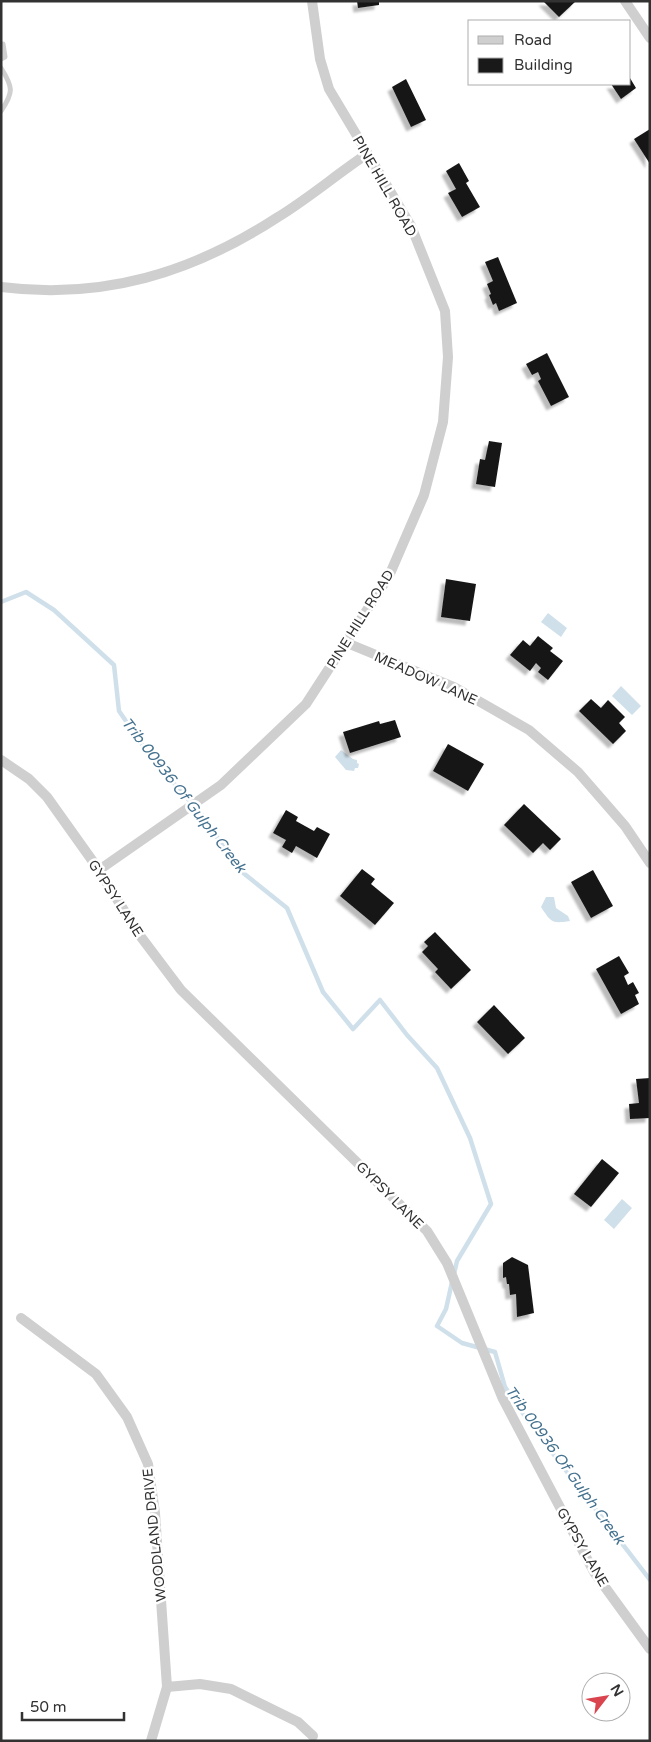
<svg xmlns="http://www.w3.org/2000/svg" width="651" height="1742" viewBox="0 0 651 1742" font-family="'Varela Round',sans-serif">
  <defs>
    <filter id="shadow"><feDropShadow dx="-4.5" dy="4.5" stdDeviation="1" flood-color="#0004"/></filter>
  </defs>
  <rect width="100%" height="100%" fill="#fff"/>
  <!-- water -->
  <path fill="#d0e0eb" d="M548,613L567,628L561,637L541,622Z
    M621,686L641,706L632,715L612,696Z
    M341,750L353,759L357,760V763L359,764L358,768H355L354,771L346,770L335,757Z
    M546,897H554L556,908L568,916L570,921C551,924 551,922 541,907Z
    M622,1199L632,1208L614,1229L604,1220Z"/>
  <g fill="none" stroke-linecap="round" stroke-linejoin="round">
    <!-- stream -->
    <path stroke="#d0e0eb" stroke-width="4.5" d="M1,602L26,592L54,610L114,665L119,711L153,760L204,817L237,868L287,908L323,992L353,1029L380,1000L407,1035L437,1068L470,1138L491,1204L457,1261L454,1274
      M452,1282L446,1309L437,1326L462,1343L495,1352L505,1387L531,1425L650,1580"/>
  </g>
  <!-- building -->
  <path fill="#191919" filter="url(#shadow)" d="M357,1H379V5L358,8Z
    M543,1H576L559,17Z
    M630,78L636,88L621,99L611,84H630Z
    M406,79L426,120L411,127L392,87Z
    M650,129V164L634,139Z
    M459,163L469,181L466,183L480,207L462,217L448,193L456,189L446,171Z
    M498,257L517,303L499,311L496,303L493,305L489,295L491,294L487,284L493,281L485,262Z
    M547,353L569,397L551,406L538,381L541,379L538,372L532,375L526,364Z
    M489,441L502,443L495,487L476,484L480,459L485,460Z
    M446,579L476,584L470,621L441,617Z
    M538,636L553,648L550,651L563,661L548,680L538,672L541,668L536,663L530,671L510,655L523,640L530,646Z
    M591,699L601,708L608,700L625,717L619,723L626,731L613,744L579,711Z
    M395,720L401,737L350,753L343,732L379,721L380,724Z
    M448,744L484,764L468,791L433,771Z
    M524,804L561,839L550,850L543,843L533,853L504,825Z
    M286,810L298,817L296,821L314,831L317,827L330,834L317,858L296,846L292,853L282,847L286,840L273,833Z
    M362,869L375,879L371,884L394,903L375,925L340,896Z
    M593,870L613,906L591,918L571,882Z
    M435,932L471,970L451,989L435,972L438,969L422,952L428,946L424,942Z
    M619,956L629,973L624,976L628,985L633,982L639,993L635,995L639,1004L621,1014L596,969Z
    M494,1005L525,1038L508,1054L477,1022Z
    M650,1078V1118L630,1119L629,1104L639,1103L636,1079Z
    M602,1159L619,1173L591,1207L574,1194Z
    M512,1257L528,1265L534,1313L517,1317L516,1294L510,1295L509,1284H507L506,1277L503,1278V1263Z"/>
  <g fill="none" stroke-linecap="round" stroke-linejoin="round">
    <!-- lane -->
    <path stroke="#cfcfcf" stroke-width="5" d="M1,59L5,57L3,44
      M1,68C13,87 14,92 1,111"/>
    <!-- street -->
    <path stroke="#cfcfcf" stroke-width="10" d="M625,1L650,38
      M1,287C103,300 192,273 278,217C309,198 337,174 367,154
      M347,643L454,687L529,730L578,772L625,826L650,863
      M1,760L29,779L47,797L99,870L138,933L181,990L427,1231L447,1263L503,1399L594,1572L650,1649
      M99,870L221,785L306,704L389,576L424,495L443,422L448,357L445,311L411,226L329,89L320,59L312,1
      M21,1318L96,1374L127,1417L148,1464L155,1513L167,1687L151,1741
      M167,1687L200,1684L231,1689L298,1722L313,1736"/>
  </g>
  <g text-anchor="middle" stroke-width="5" stroke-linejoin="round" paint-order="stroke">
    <!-- street labels -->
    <g font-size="14" fill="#323232" stroke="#fff">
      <text transform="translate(385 186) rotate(60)" y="5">PINE HILL ROAD</text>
      <text transform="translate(360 619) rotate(-58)" y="5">PINE HILL ROAD</text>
      <text transform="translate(426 678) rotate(24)" y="5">MEADOW LANE</text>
      <text transform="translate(116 898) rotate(57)" y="5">GYPSY LANE</text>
      <text transform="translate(390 1195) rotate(45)" y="5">GYPSY LANE</text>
      <text transform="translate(154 1535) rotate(-96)" y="5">WOODLAND DRIVE</text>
      <text transform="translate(583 1547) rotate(60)" y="5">GYPSY LANE</text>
    </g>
    <!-- water labels -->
    <g font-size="15" font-style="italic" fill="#45728f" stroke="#fff">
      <text transform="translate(184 795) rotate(52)" y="5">Trib 00936 Of Gulph Creek</text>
      <text transform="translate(565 1465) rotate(54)" y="5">Trib 00936 Of Gulph Creek</text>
    </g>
  </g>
  <!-- border -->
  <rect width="651" height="1742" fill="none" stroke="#323232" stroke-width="5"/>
  <!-- legend -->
  <rect x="468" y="20" width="162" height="65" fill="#ffffff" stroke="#adadad"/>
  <rect x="478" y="36" width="25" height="8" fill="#cfcfcf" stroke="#adadad"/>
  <text x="514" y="45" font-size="15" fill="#323232">Road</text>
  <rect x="478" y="58" width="25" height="15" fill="#191919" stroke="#adadad"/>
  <text x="514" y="70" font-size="15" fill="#323232">Building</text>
  <!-- north arrow -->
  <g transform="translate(606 1697) rotate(59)"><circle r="24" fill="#ffffff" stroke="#adadad"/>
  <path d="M0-4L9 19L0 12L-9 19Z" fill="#d9444e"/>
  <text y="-8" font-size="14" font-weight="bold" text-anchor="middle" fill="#323232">N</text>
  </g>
  <!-- scale -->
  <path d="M22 1712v8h102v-8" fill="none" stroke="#323232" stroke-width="2.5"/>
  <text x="30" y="1712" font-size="15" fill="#323232" stroke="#ffffff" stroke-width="4" paint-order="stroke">50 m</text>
</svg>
